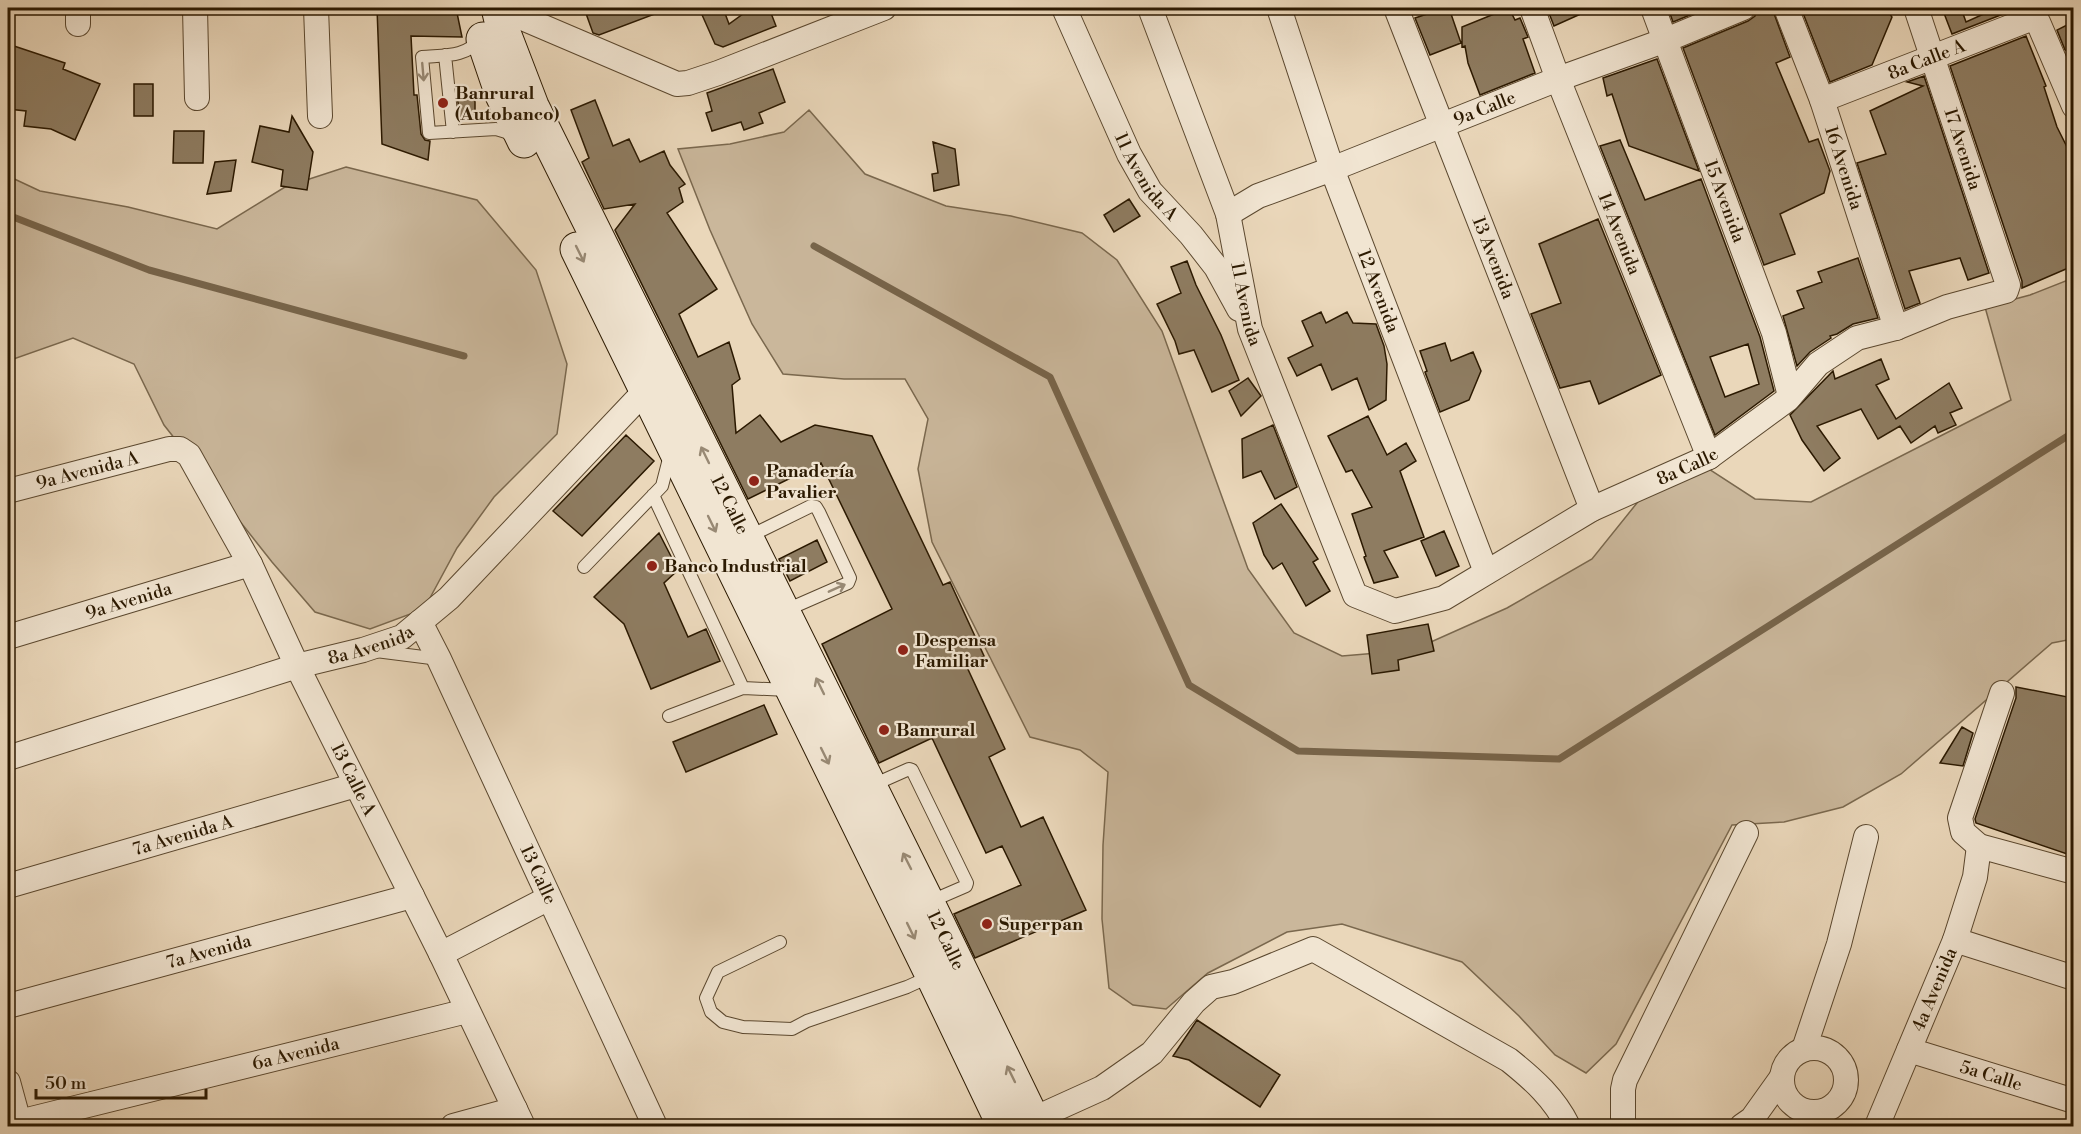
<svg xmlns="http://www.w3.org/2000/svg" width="2081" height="1134" viewBox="0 0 2081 1134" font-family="'Libre Bodoni',serif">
  <rect width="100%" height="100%" fill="#ead7ba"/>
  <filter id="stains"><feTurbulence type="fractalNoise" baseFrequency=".00333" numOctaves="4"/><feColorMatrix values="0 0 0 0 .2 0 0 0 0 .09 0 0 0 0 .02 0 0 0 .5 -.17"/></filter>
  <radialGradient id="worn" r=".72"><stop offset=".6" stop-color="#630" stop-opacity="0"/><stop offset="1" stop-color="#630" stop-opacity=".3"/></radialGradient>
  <!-- green -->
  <path fill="#cab79b" stroke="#7a684e" stroke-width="1.5" d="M809,110L865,174L946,206L1011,216L1082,233L1117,260L1162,331L1248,569L1294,633L1342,656L1413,650L1507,608L1592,559L1645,493L1709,469L1755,499L1811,502L2011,400L1985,307L2030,295L2073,278V639L2052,643L1901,774L1843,807L1784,822L1732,825L1616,1044L1586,1073L1555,1055L1519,1016L1462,962L1342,924L1287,932L1208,973L1166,1009L1133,1005L1109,988L1102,919L1103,845L1108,772L1080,750L1030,737L932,542L918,469L928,419L905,379H844L783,374L752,324L710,230L678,149L730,144L784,132Z
    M346,167L477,200L536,270L567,364L557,434L494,497L457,548L424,609L370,629L315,612L272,562L164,425L134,364L73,338L8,361V176L40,191L128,207L217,229L285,187Z"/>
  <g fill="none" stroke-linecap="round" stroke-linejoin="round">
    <!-- stream -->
    <path stroke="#77644a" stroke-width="7" d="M8,215L149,270L464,356
      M814,246L1050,377L1189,685L1298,751L1559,759L2074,432"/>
  </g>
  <!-- building -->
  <path fill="#8e7c61" stroke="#2b1901" stroke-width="1.5" fill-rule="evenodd" d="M377,8H456L462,37L411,36L414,95H417L421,134L425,140L430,141L428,160L382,144Z
    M584,8H667L668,9L599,35L593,33Z
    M699,8H723L729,24L743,14L762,8H769L776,26L723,47L715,44Z
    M1445,8H1449L1461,43L1430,55L1415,18Z
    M1509,8L1515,20L1520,18L1528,37L1523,39L1535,73L1480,95L1468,63L1465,46L1462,47V27Z
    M1547,8H1594L1554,26Z
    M1668,8H1707L1673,22Z
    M1757,8H1772L1790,57L1776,63L1809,142L1818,139L1830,171L1824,193L1780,214L1795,254L1764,265L1683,48L1748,21L1755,16Z
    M1801,8H1886L1892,17L1872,65L1830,82Z
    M1942,8H1961L1966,22L1997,8H2011V11L1952,34Z
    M2073,22V53L2065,50L2057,30Z
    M2026,36L2046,86L2044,87L2057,127L2073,159V266L2022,288V281L1950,66Z
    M8,44L65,63L63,69L100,84L75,140L51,129L24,126L26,111L8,109Z
    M1657,59L1699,171L1629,146L1612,94L1607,96L1603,78Z
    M773,69L785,102L759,113L763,123L744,130L741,122L712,131L706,113L712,111L707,93Z
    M1924,76L1989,273L1968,280L1960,258L1909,271L1920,303L1905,309L1857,163L1886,154L1870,111L1923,86L1907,82Z
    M134,84H153V116H134Z
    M475,94V118H460L457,95Z
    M595,100L613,146L629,139L640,162L664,151L670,165L685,184L679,188L683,202L667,213L717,289L679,314L698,357L729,342L740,379L732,385L736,433L760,415L781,442L815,425L872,436L943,585L950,582L984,656L966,665L1005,749L989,757L1021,827L1043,817L1086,910L975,958L954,914L1021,885L1002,846L986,853L932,738L879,763L822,644L892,609L821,463L748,499L615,230L635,204L604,209L582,162L589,158L571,110Z
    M292,116L313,152L307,190L281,186L283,170L252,162L260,126L289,132Z
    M174,131H204L203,163H173Z
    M1620,140L1645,200L1701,179L1760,337L1774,391L1715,435L1600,146ZM1748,344L1759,384L1725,397L1710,357Z
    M933,142L955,149L959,185L934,191L932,174L938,173Z
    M236,160L231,191L207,194L215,162Z
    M1129,199L1140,216L1114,232L1104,215Z
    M1598,219L1661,375L1599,404L1590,381L1560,388L1531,314L1561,303L1539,244Z
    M1858,258L1878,318L1853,324L1837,334L1830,336L1831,338L1810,352L1797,366L1783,316L1804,308L1797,291L1822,282L1818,272Z
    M1187,261L1196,285L1221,335L1239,380L1212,392L1194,350L1179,354L1175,341L1157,304L1181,293L1171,267Z
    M1321,312L1326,323L1347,312L1353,323L1376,324L1384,346L1387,364L1386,400L1369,410L1357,378L1332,390L1321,364L1297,376L1288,358L1313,346L1302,321Z
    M1445,343L1451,361L1473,352L1481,371L1469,400L1440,412L1425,372L1427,371L1420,351Z
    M1881,359L1889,379L1876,385L1896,419L1949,383L1962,408L1950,413L1956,425L1938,433L1935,426L1911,443L1900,426L1878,439L1861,409L1817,426L1840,458L1824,471L1802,440L1790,415L1833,371L1835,379Z
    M1248,378L1261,396L1241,416L1229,391Z
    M1368,416L1387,455L1406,443L1416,461L1400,471L1424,537L1384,551L1398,577L1374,583L1364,557L1366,556L1352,514L1372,507L1352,470L1346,472L1328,436Z
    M1273,425L1297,487L1275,499L1261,471L1243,478L1242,439Z
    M626,435L654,461L582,536L553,511Z
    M1281,504L1318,559L1313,562L1330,591L1306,606L1282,563L1273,569L1264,555L1253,523Z
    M1444,531L1459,566L1436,576L1421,541Z
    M659,533L678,570L664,583L688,637L706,629L720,661L651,689L624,624L594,597Z
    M817,540L827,562L790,581L779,559Z
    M1428,624L1434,651L1398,660L1399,670L1372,674L1367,635Z
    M2016,687L2073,698V856L1976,823L1975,819L2016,698Z
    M764,705L777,734L686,772L673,742Z
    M1962,727L1973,733L1963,766L1940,763Z
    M1197,1020L1280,1075L1260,1107L1189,1060L1173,1056Z"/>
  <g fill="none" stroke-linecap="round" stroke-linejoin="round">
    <!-- service casing -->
    <g stroke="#5b482f" stroke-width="14">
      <path id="service" d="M479,39C467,58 442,55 422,57L429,133L496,129L506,132L513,137
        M445,55L453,132
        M653,495L743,688
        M748,537L811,506L816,507L819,512L850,578L848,583L784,611
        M584,567L662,486L670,455
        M376,651L439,659
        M669,716L743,688L788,690
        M873,785L909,769L912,770L967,883L966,886L929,902
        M780,942L718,972L706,998L711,1012L723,1022L743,1027L792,1029L807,1021L907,987L931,976"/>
    </g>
    <!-- minor casing -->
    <g stroke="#5b482f" stroke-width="26">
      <g id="minor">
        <path d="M78,8V24"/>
        <path d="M195,8L197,98"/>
        <path d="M316,8L320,116"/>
        <path id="s1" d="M1064,8L1129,154L1150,191L1191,235L1216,267L1239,309"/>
        <path id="s2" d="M1150,8L1228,214L1250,329L1355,595L1395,611L1444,598L1592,509L1709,457L1788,399L1818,364L1857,338L1896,328L1947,307L2006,291L2008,285L1916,8"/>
        <path id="s3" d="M1279,8L1332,169L1486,572"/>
        <path id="s4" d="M1396,8L1592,509"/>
        <path id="s5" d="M1532,8L1558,79L1709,457"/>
        <path id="s6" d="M1653,8L1774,333L1790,396"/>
        <path id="s7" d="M1786,8L1822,100L1896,328"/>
        <path d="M500,20L520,17L677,84L688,83L718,73L884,8"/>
        <path id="s8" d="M1822,100L2033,18L2038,22L2074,106"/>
        <path id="s9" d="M1228,214L1258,196L1332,169L1558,79L1666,40L1743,8"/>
        <path id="s10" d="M8,491L169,449H180L189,455L250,564L297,666L441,954L523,1126"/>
        <path id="s11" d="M420,622L439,659L655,1126"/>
        <path id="s12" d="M8,637L250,564"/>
        <path d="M2002,693L1960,818L1963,832L1979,846L2074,872"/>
        <path id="s13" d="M8,758L297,666L363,650L402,637L449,598L646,390"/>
        <path id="s14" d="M8,886L356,785"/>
        <path d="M1955,940L2074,978"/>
        <path d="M441,954L549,898"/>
        <path id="s15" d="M8,1006L412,896"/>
        <circle cx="1814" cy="1080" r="32"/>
        <path d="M1804,1049L1839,944L1866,837"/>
        <path id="s16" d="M1909,1050L2074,1101"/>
        <path d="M8,1082L20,1126"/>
        <path id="s17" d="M19,1122L467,1011"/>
        <path d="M453,1126L515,1109"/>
        <path d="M1018,1126L1102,1088L1152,1053L1194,1002L1211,987L1233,982L1313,949L1509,1060C1534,1080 1554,1098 1568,1126"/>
        <path d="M1623,1126V1089L1625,1080L1746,833"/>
        <path d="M1742,1126L1752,1119L1782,1077"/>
        <path id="s18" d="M1877,1126L1955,940L1975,877L1979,846"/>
      </g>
    </g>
    <!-- secondary casing -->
    <g stroke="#2b1901" stroke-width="35">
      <g id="secondary">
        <path id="s19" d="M498,8L504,33L532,106L928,903L1036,1126"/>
        <path d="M483,39L502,95L524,141"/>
        <path d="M577,249L932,975L1004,1126"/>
      </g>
    </g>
    <!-- service -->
    <use href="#service" stroke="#f1e5d2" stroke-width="12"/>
    <!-- minor -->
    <use href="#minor" stroke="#f1e5d2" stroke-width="24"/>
    <!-- secondary -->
    <use href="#secondary" stroke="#f1e5d2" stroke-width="33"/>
  </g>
  <!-- one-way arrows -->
  <defs><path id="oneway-shaft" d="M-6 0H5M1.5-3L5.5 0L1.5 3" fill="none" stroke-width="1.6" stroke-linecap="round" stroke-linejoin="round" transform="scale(1.5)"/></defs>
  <g stroke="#988974">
    <use href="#oneway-shaft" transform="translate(423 72) rotate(85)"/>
    <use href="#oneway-shaft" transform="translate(580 254) rotate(64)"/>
    <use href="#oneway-shaft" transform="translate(705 455) rotate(-116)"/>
    <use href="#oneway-shaft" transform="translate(712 524) rotate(64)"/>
    <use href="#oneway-shaft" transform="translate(837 588) rotate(-24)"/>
    <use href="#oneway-shaft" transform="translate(820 686) rotate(-116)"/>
    <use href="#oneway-shaft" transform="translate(825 756) rotate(64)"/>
    <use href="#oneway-shaft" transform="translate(907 861) rotate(-117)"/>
    <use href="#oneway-shaft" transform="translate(911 931) rotate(64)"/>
    <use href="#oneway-shaft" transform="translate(1011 1074) rotate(-116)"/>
  </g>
  <!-- markers -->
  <g fill="#8f2418" stroke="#f1e5d2" stroke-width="2">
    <circle cx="443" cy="103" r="6"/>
    <circle cx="754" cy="481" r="6"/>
    <circle cx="652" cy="566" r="6"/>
    <circle cx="903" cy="650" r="6"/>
    <circle cx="884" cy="730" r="6"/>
    <circle cx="987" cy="924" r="6"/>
  </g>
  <g text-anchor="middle" stroke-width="4.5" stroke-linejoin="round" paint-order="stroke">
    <!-- street labels -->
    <g font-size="18" fill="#2b1901" stroke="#f1e5d2">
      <text dy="6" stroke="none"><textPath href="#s8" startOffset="112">8a Calle A</textPath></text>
      <text dy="6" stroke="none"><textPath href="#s9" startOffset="278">9a Calle</textPath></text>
      <text transform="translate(1963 149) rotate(72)" y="6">17 Avenida</text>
      <text dy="6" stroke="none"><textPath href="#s7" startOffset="170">16 Avenida</textPath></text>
      <text dy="6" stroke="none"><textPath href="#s1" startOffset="188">11 Avenida A</textPath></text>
      <text dy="6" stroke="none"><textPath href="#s6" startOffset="206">15 Avenida</textPath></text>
      <text dy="6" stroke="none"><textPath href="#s5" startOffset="242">14 Avenida</textPath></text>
      <text dy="6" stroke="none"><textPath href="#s4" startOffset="268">13 Avenida</textPath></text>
      <text dy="6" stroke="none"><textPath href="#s3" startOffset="300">12 Avenida</textPath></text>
      <text dy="6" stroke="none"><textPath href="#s2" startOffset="312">11 Avenida</textPath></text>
      <text dy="6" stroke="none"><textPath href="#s2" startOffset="994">8a Calle</textPath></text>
      <text dy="6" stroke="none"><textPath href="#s10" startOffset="82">9a Avenida A</textPath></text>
      <text dy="6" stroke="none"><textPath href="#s19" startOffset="549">12 Calle</textPath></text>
      <text dy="6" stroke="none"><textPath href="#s12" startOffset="126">9a Avenida</textPath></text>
      <text dy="6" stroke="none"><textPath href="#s13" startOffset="380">8a Avenida</textPath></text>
      <text dy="6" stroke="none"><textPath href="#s10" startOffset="552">13 Calle A</textPath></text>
      <text dy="6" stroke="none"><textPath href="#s14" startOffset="182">7a Avenida A</textPath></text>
      <text dy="6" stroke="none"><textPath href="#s11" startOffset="279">13 Calle</textPath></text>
      <text dy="6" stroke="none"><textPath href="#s19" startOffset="1035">12 Calle</textPath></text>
      <text dy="6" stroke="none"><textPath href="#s15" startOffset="208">7a Avenida</textPath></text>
      <text dy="6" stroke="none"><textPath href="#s18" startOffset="148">4a Avenida</textPath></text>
      <text dy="6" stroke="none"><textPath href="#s17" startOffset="285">6a Avenida</textPath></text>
      <text dy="6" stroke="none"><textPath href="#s16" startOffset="86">5a Calle</textPath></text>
    </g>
    <!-- poi labels -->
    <g font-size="18" font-weight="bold" fill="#2b1901" stroke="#f1e5d2" text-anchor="start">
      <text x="455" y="99">Banrural<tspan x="455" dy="21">(Autobanco)</tspan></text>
      <text x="766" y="477">Panadería<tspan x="766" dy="21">Pavalier</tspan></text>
      <text x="664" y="572">Banco Industrial</text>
      <text x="915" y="646">Despensa<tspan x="915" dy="21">Familiar</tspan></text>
      <text x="896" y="736">Banrural</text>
      <text x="999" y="930">Superpan</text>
    </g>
  </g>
  <!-- margin -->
  <rect width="2081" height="1134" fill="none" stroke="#ead7ba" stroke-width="30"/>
  <rect x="9" y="9" width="2063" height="1116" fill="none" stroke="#2b1901" stroke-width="3"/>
  <rect x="15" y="15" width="2051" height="1104" fill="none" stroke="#2b1901" stroke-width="1.5"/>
  <!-- scale -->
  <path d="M36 1089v9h170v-9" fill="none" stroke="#2b1901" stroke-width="3"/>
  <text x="45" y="1089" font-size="18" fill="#2b1901" stroke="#f1e5d2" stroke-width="4.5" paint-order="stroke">50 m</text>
  <rect width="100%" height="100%" filter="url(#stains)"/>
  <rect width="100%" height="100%" fill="url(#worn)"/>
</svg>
